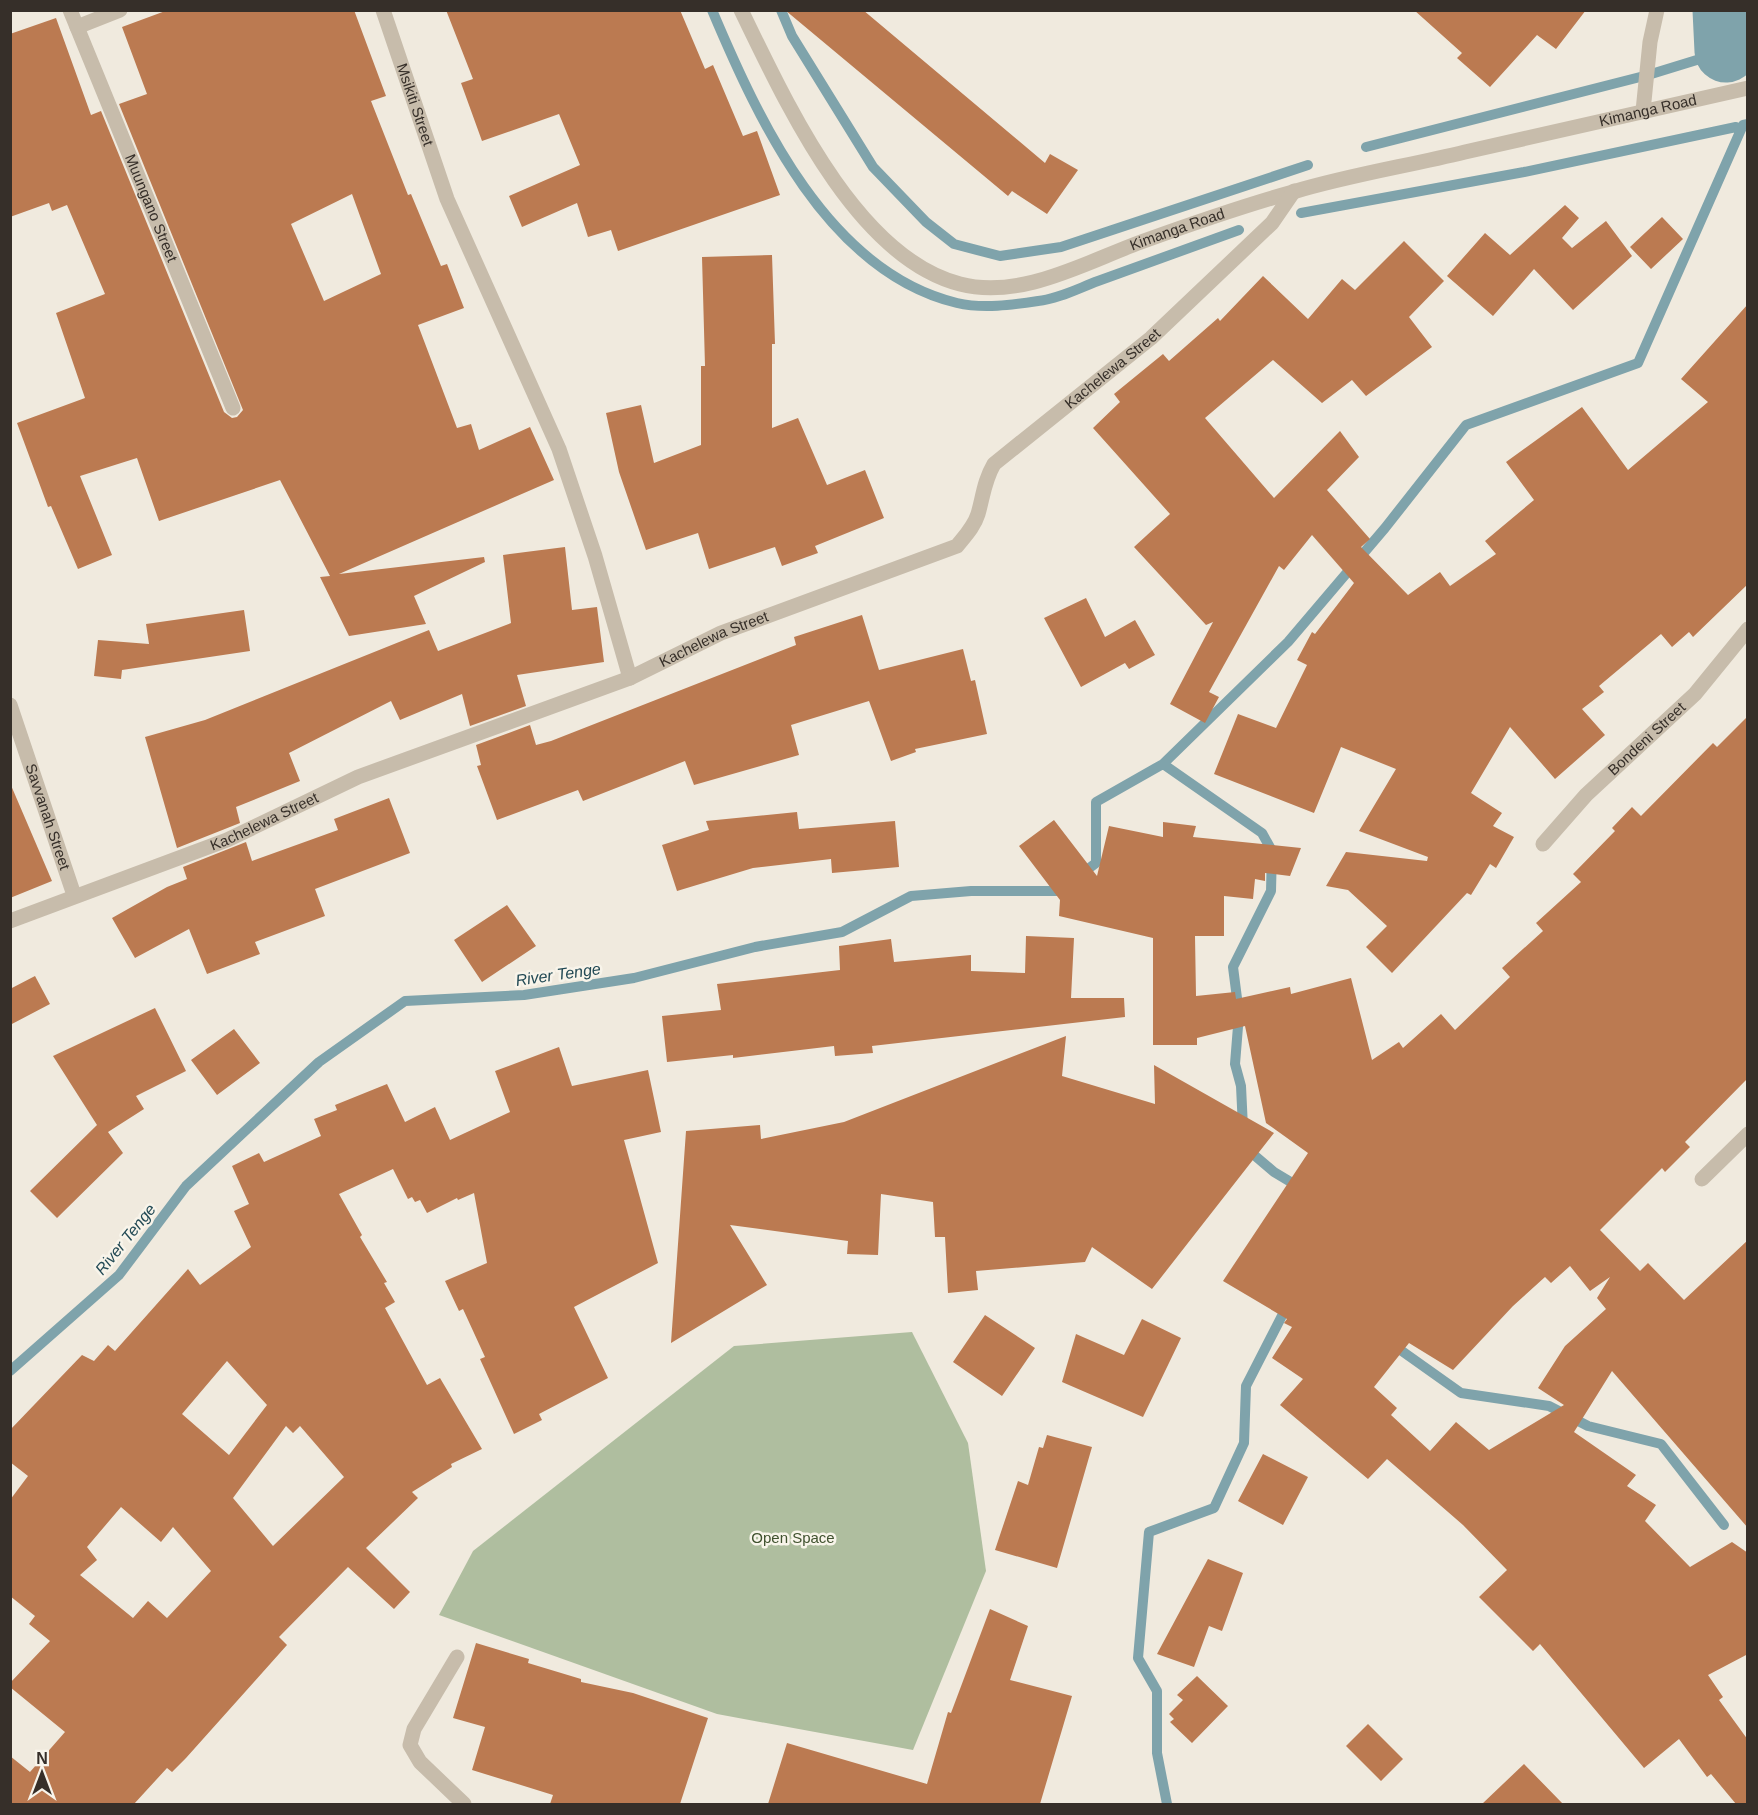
<svg xmlns="http://www.w3.org/2000/svg" width="1758" height="1815" viewBox="0 0 1758 1815" font-family="Helvetica,sans-serif">
  <rect width="100%" height="100%" fill="#f0eade"/>
  <!-- green -->
  <path fill="#afbe9f" d="M912,1332L968,1443L986,1571L913,1750L717,1714L439,1615L473,1551L734,1346Z"/>
  <g fill="none" stroke-linecap="round" stroke-linejoin="round">
    <!-- stream -->
    <path stroke="#7fa3ab" stroke-width="10" d="M712,10C759,121 828,272 957,303C983,309 1012,305 1038,301C1058,299 1079,288 1098,281C1145,264 1192,247 1239,230
      M781,10L792,36L873,167L926,222L954,244L1000,256L1061,247L1308,165
      M1366,147L1648,75L1726,51L1748,53
      M1301,213L1524,172L1736,127
      M1080,875L1096,863V802L1163,764
      M1243,1128L1241,1086L1235,1064L1239,1014L1233,967L1271,891L1272,851L1262,833L1163,764L1288,642L1385,528L1466,425L1638,363L1743,125L1748,124
      M1247,1149L1274,1172L1299,1187
      M1392,1344L1461,1393L1549,1406L1588,1426L1661,1444L1724,1525
      M10,1371L119,1275L186,1186L319,1062L405,1001L524,995L634,978L755,947L842,932L911,896L971,891H1057L1065,886
      M1167,1804L1157,1753V1691L1138,1658L1149,1532L1214,1508L1244,1443L1246,1386L1288,1304"/>
    <!-- river -->
    <path stroke="#7fa3ab" stroke-width="63" d="M1724,10L1726,51"/>
  </g>
  <!-- building -->
  <path fill="#bb7a51" fill-rule="evenodd" d="M168,10H354L386,96L371,101L408,195L411,194L441,266L447,264L464,308L418,325L457,428L471,424L479,450L530,427L554,480L339,574L484,557L485,562L414,596L426,624L349,636L320,577L330,576L280,480L159,521L137,458L80,476L112,555L78,569L51,506L48,507L17,423L85,398L56,313L105,294L67,205L52,211L49,203L10,217V34L56,18L91,115L101,111L224,412L232,418L237,417L243,410L119,104L147,94L122,27ZM352,194L381,274L324,301L291,224Z
    M446,10H680L705,69L713,65L743,136L757,131L780,195L618,251L611,230L588,237L577,203L522,227L509,196L580,165L559,114L482,141L461,83L473,79Z
    M785,10H863L1045,163L1050,154L1078,170L1047,214L1012,191L1008,196Z
    M1414,10H1586L1556,49L1537,35L1490,87L1457,58L1462,53Z
    M1565,205L1579,218L1562,238L1572,248L1606,221L1632,256L1573,310L1534,269L1493,316L1447,276L1485,233L1510,255Z
    M1662,217L1683,239L1651,269L1630,247Z
    M1404,241L1444,281L1409,317L1432,347L1366,396L1352,380L1322,403L1273,360L1205,418L1274,498L1340,431L1359,457L1327,490L1370,539L1361,547L1408,595L1440,572L1450,586L1496,554L1485,541L1534,500L1506,462L1582,407L1628,470L1708,402L1681,379L1748,304V584L1693,637L1689,632L1672,647L1661,634L1599,686L1604,692L1582,709L1605,735L1555,779L1510,727L1471,793L1502,813L1493,826L1514,837L1496,868L1490,864L1471,895L1467,893L1392,973L1366,947L1387,926L1348,890L1326,886L1346,852L1427,861L1428,857L1359,831L1396,769L1341,747L1314,813L1214,774L1238,714L1276,728L1307,665L1297,660L1312,632L1315,634L1354,583L1312,535L1284,570L1279,566L1209,692L1219,697L1205,723L1170,704L1213,622L1206,625L1134,547L1170,514L1093,428L1120,402L1114,394L1163,354L1169,361L1218,318L1220,321L1263,276L1308,319L1342,279L1355,290Z
    M772,255L775,344H772V428L798,418L827,485L865,470L884,518L815,546L818,553L782,566L775,547L709,569L698,533L646,550L619,472L606,413L641,405L654,463L701,445V366H705L702,257Z
    M565,547L572,610L597,607L604,662L517,675L526,706L470,726L462,694L400,720L391,701L289,753L300,781L236,807L240,823L177,848L145,737L205,720L429,630L438,651L511,623L503,555Z
    M1086,598L1105,637L1135,620L1155,655L1129,669L1125,663L1081,687L1044,618Z
    M244,610L250,651L122,670L121,679L94,676L98,640L149,644L146,624Z
    M862,615L879,670L963,649L971,681L975,680L987,734L915,749L916,752L891,761L869,701L791,725L799,755L694,785L685,761L583,801L578,790L497,820L477,766L481,765L476,745L530,725L536,745L551,741L796,645L794,637Z
    M1748,716V1078L1685,1142L1690,1147L1665,1172L1662,1168L1600,1230L1640,1271L1648,1263L1684,1300L1748,1240V1528L1612,1371L1574,1432L1636,1475L1627,1486L1656,1505L1645,1521L1690,1567L1732,1542L1748,1553V1654L1708,1675L1723,1697L1719,1700L1748,1740V1804H1736L1711,1774L1707,1777L1679,1739L1644,1768L1540,1644L1533,1651L1479,1597L1507,1570L1463,1525L1387,1459L1368,1479L1280,1405L1303,1379L1272,1358L1292,1327L1284,1323L1287,1319L1223,1281L1308,1153L1266,1123L1245,1026L1197,1038V1045H1153V938L1059,916L1060,900L1019,846L1054,820L1097,876L1109,826L1163,837V822L1196,826L1193,837L1301,848L1290,876L1265,873V881L1255,879L1253,899L1224,896V936H1195L1196,996L1235,992L1236,999L1290,987L1291,994L1351,978L1372,1060L1399,1042L1403,1048L1441,1014L1455,1030L1510,977L1502,968L1543,931L1536,923L1581,882L1573,874L1615,831L1612,828L1632,807L1641,816L1713,743L1717,747ZM1570,1266L1590,1291L1610,1277L1597,1298L1606,1309L1565,1346L1538,1388L1564,1405L1489,1450L1456,1422L1430,1451L1391,1415L1397,1408L1374,1387L1409,1343L1453,1370L1513,1306L1545,1277L1551,1283Z
    M10,783L52,881L10,898Z
    M389,798L410,853L315,889L325,916L255,942L260,954L207,974L189,929L135,958L112,918L167,887L187,879L183,867L246,842L252,861L338,830L334,819Z
    M797,812L799,829L895,821L899,867L832,873L831,859L753,868L677,891L662,845L709,830L706,821Z
    M507,905L536,946L482,982L454,940Z
    M1026,936L1074,938L1071,998H1124L1125,1017L872,1046L873,1053L835,1056L834,1046L733,1058V1055L667,1062L662,1016L721,1010L717,984L840,970L839,946L891,939L894,962L971,955V971L1025,973Z
    M35,976L50,1004L10,1025V989Z
    M155,1008L186,1071L136,1096L144,1109L108,1132L123,1153L57,1218L30,1191L97,1125L53,1056Z
    M234,1029L260,1063L217,1095L191,1060Z
    M1066,1036L1062,1076L1155,1104L1154,1065L1274,1133L1152,1289L1092,1247L1085,1262L976,1271L978,1290L948,1293L945,1237H935L933,1202L881,1194L878,1255L847,1254L848,1241L730,1225L767,1285L671,1343L686,1131L760,1125L761,1139L844,1122Z
    M559,1047L572,1086L648,1070L661,1132L624,1140L658,1263L574,1307L608,1378L539,1414L542,1420L514,1434L480,1359L485,1357L463,1309L459,1311L445,1281L487,1263L474,1193L458,1200L457,1198L427,1213L420,1200L415,1202L412,1197L408,1199L393,1169L339,1194L362,1235L360,1237L387,1282L384,1283L395,1302L385,1308L427,1385L440,1378L482,1449L451,1464L452,1467L412,1492L418,1498L366,1548L410,1592L394,1609L348,1567L279,1637L287,1645L186,1758L172,1772L167,1768L134,1804H10V1756L30,1772L65,1732L10,1687V1683L50,1641L29,1624L35,1616L10,1596V1500L28,1476L10,1462V1430L82,1355L94,1361L108,1345L115,1351L188,1269L200,1285L251,1247L234,1211L249,1204L232,1166L259,1153L264,1162L321,1136L314,1119L337,1110L335,1105L387,1084L405,1122L435,1107L450,1140L510,1112L495,1071ZM227,1361L267,1405L229,1455L182,1414ZM286,1426L293,1433L300,1426L344,1477L273,1546L233,1498ZM121,1507L161,1542L173,1527L211,1571L167,1618L148,1601L133,1618L80,1575L97,1560L87,1547Z
    M985,1315L1035,1348L1002,1396L953,1362Z
    M1142,1319L1181,1338L1143,1417L1062,1382L1076,1334L1124,1355Z
    M1047,1435L1092,1447L1057,1568L995,1550L1018,1481L1028,1485L1039,1447L1043,1448Z
    M1263,1454L1308,1477L1283,1525L1238,1501Z
    M1208,1559L1243,1573L1222,1631L1209,1626L1194,1667L1157,1654Z
    M990,1609L1028,1626L1010,1680L1072,1696L1040,1804H768L787,1743L927,1784L948,1712L951,1713Z
    M476,1643L529,1659L528,1663L581,1679V1682L633,1693L708,1718L680,1804H550L553,1795L472,1770L485,1727L453,1718Z
    M1197,1676L1228,1706L1192,1743L1170,1722L1174,1719L1169,1714L1183,1700L1177,1695Z
    M1368,1724L1403,1759L1381,1781L1346,1746Z
    M1524,1764L1563,1804H1482Z"/>
  <g fill="none" stroke-linecap="round" stroke-linejoin="round">
    <!-- minor -->
    <g stroke="#c7bcab" stroke-width="15">
      <path id="s1" d="M70,10L233,408"/>
      <path id="s2" d="M383,10L447,199L559,449L595,556L630,678"/>
      <path id="s3" d="M741,10C785,100 855,257 960,284C1021,300 1086,262 1141,242C1191,224 1242,206 1293,192C1349,175 1408,166 1465,152C1559,131 1653,109 1748,88"/>
      <path d="M77,27L120,10"/>
      <path d="M1643,111L1650,42L1657,10"/>
      <path id="s4" d="M10,705L74,895"/>
      <path id="s5" d="M1543,844L1586,795L1695,694L1748,629"/>
      <path id="s6" d="M10,921L227,840L358,777L630,678L721,633L957,546C965,536 974,527 978,514C983,497 984,481 994,464L1151,338L1272,223L1294,191"/>
      <path d="M1702,1179L1748,1134"/>
      <path d="M457,1657L414,1729L410,1745L420,1762L464,1804"/>
    </g>
  </g>
  <g text-anchor="middle" stroke-width="5" stroke-linejoin="round" paint-order="stroke">
    <!-- street labels -->
    <g font-size="15" fill="#362f29" stroke="#f8f4ea">
      <text dy="5" stroke="none"><textPath href="#s2" startOffset="100">Msikiti Street</textPath></text>
      <text dy="5" stroke="none"><textPath href="#s3" startOffset="1074">Kimanga Road</textPath></text>
      <text dy="5" stroke="none"><textPath href="#s1" startOffset="214">Muungano Street</textPath></text>
      <text dy="5" stroke="none"><textPath href="#s3" startOffset="588">Kimanga Road</textPath></text>
      <text dy="5" stroke="none"><textPath href="#s6" startOffset="1263">Kachelewa Street</textPath></text>
      <text dy="5" stroke="none"><textPath href="#s6" startOffset="759">Kachelewa Street</textPath></text>
      <text dy="5" stroke="none"><textPath href="#s5" startOffset="148">Bondeni Street</textPath></text>
      <text dy="5" stroke="none"><textPath href="#s4" startOffset="118">Savvanah Street</textPath></text>
      <text dy="5" stroke="none"><textPath href="#s6" startOffset="273">Kachelewa Street</textPath></text>
    </g>
    <!-- park labels -->
    <g font-size="15" fill="#40522f" stroke="#f8f4ea">
      <text x="793" y="1543">Open Space</text>
    </g>
    <!-- water labels -->
    <g font-size="16" font-style="italic" fill="#224954" stroke="#f8f4ea">
      <text transform="translate(558 974) rotate(-8)" y="6">River Tenge</text>
      <text transform="translate(125 1239) rotate(-51)" y="6">River Tenge</text>
    </g>
  </g>
  <!-- border -->
  <rect width="1758" height="1815" fill="none" stroke="#362f29" stroke-width="24"/>
  <!-- north arrow -->
  <g transform="translate(42 1773)" stroke="#f8f4ea" stroke-width="4.5" paint-order="stroke">
  <path d="M0-4.5L10 22L0 15L-10 22Z" fill="#362f29"/>
  <text y="-9" font-size="16" font-weight="bold" text-anchor="middle" fill="#362f29">N</text>
  </g>
</svg>
